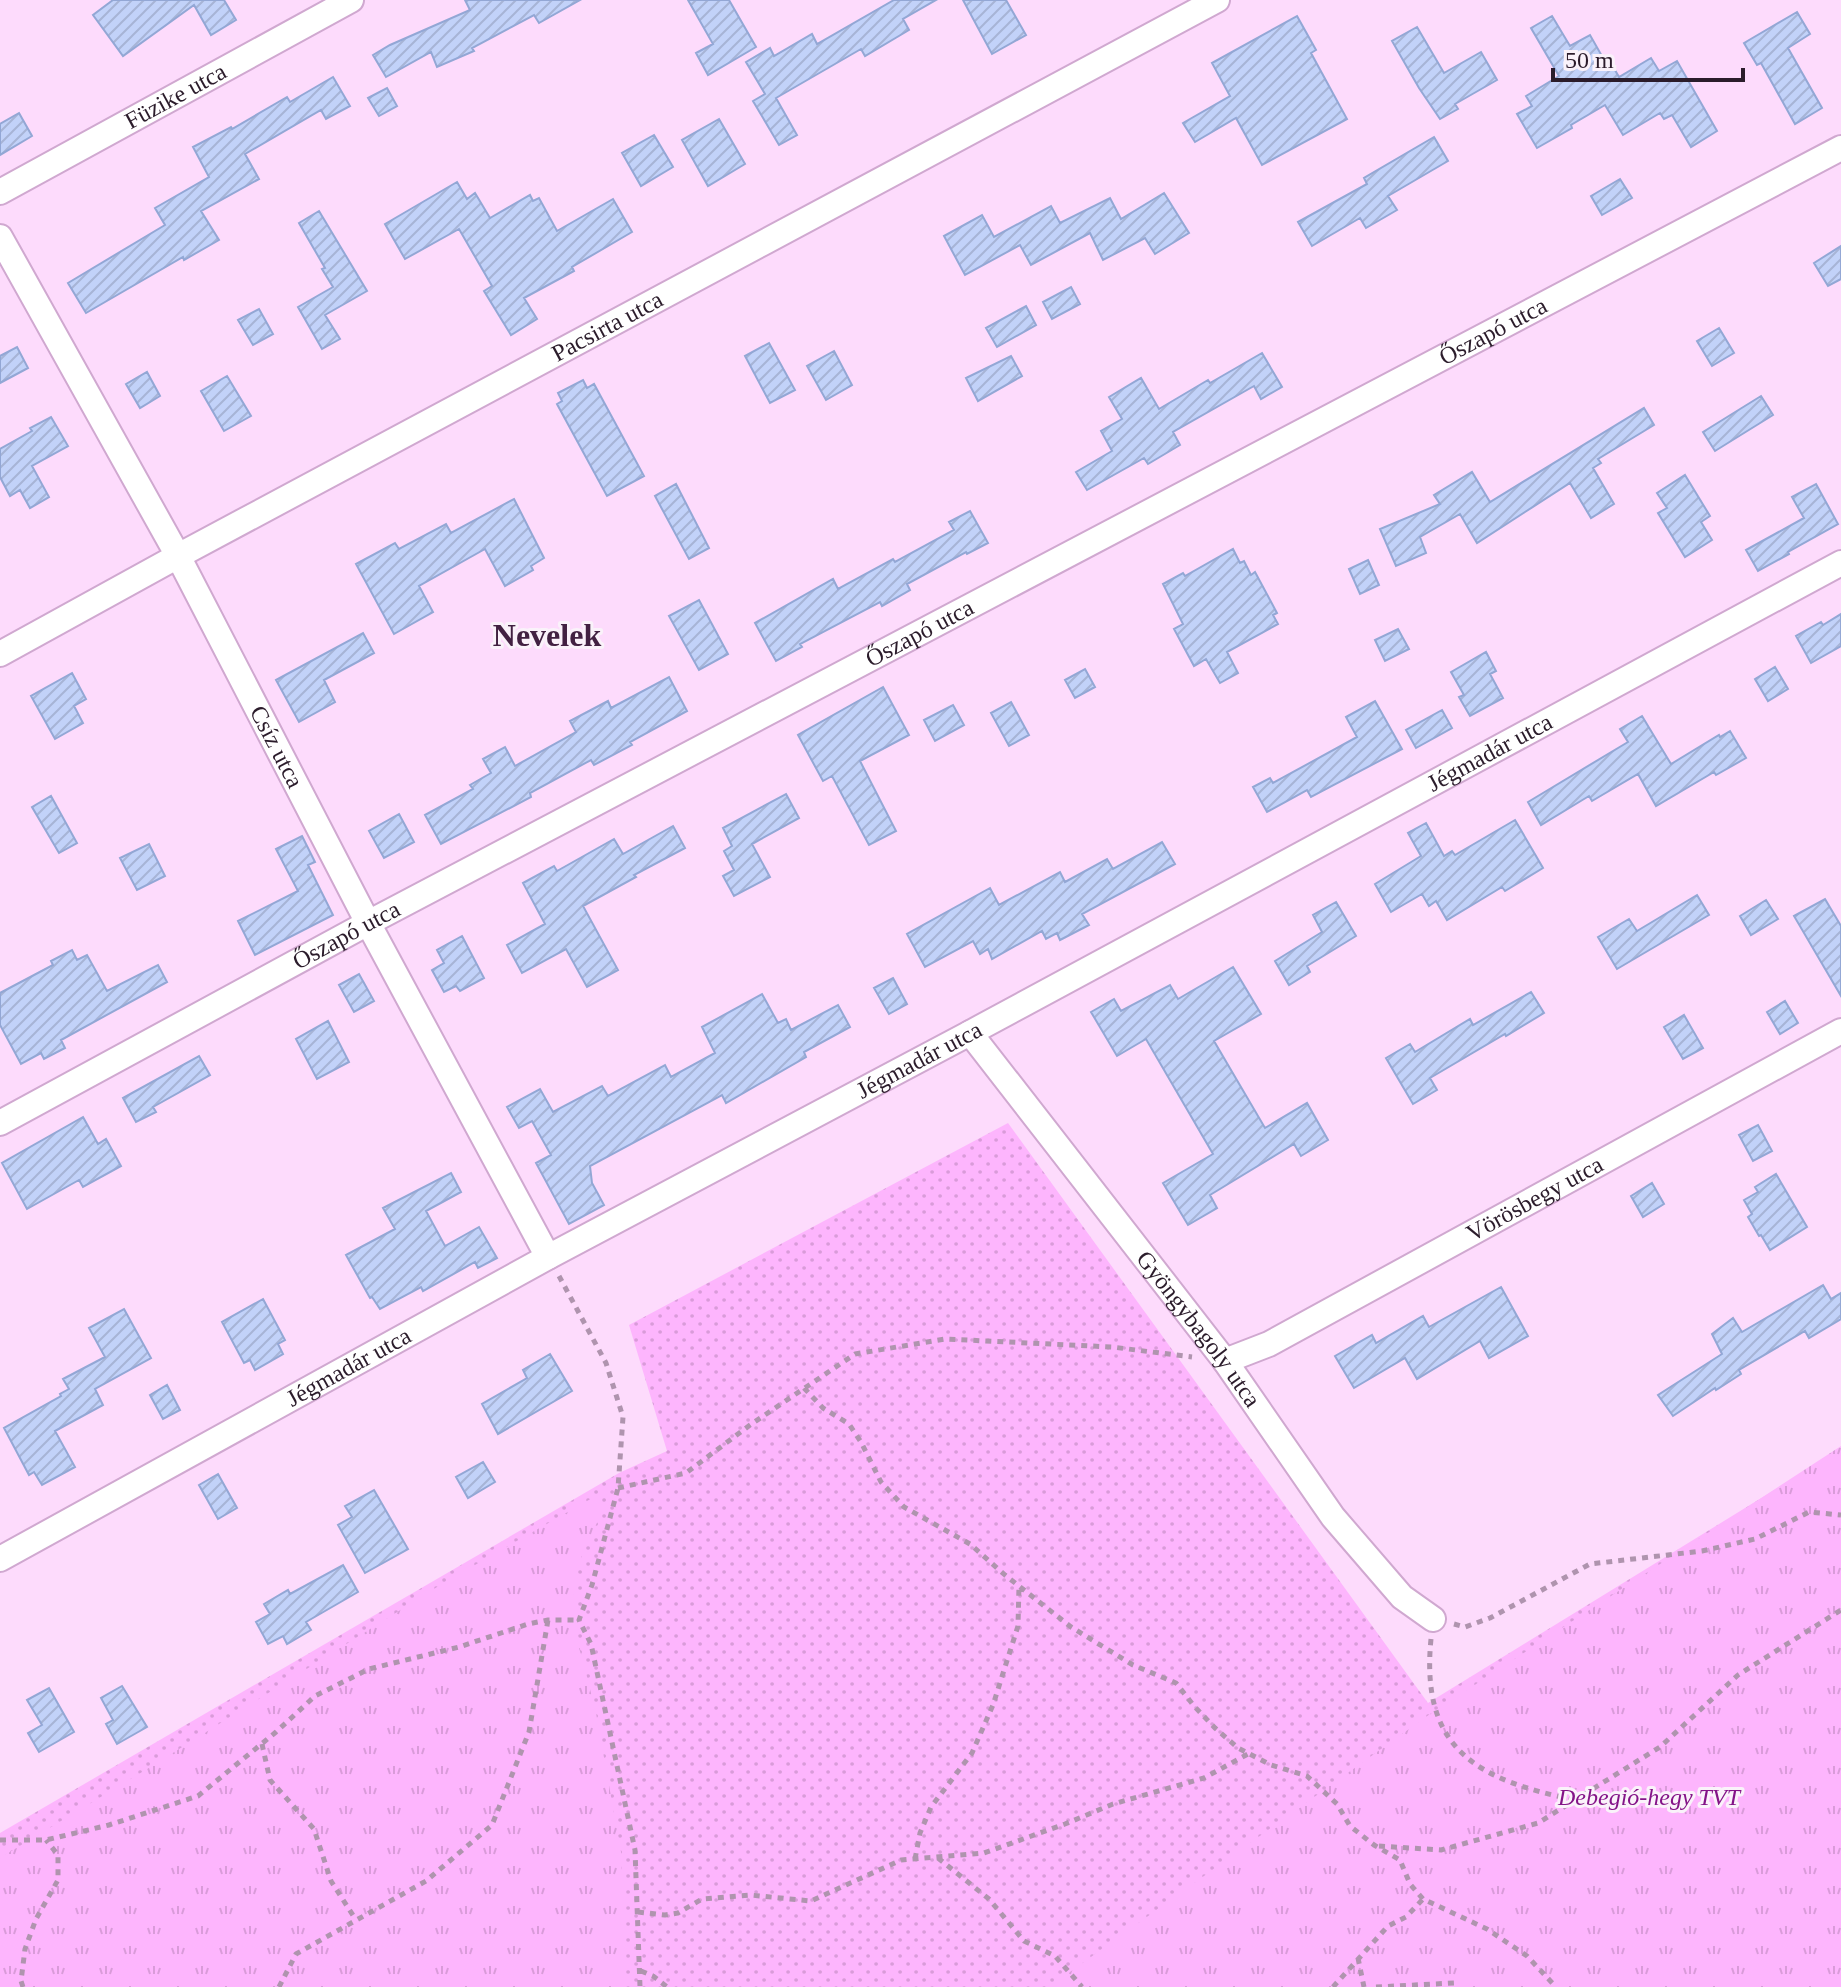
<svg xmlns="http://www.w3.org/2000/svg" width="1841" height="1987" viewBox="0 0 1841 1987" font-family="'Times New Roman',serif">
  <defs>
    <pattern id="grass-dots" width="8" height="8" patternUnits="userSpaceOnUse" patternTransform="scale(2)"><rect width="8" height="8" fill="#fdb5fd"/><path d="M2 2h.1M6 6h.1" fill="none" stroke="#d99bd9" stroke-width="1.8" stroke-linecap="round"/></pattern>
    <pattern id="park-tufts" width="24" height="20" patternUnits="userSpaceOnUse" patternTransform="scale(2)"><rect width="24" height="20" fill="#fdb5fd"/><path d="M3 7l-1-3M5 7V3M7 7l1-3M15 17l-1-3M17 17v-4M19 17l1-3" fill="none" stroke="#d99bd9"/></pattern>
    <pattern id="building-hatch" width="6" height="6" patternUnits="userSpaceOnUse" patternTransform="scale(2)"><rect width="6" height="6" fill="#c2d2f9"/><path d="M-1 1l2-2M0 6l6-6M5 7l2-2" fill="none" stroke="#a7b4d6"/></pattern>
  </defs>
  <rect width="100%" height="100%" fill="#fddbfc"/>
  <!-- grass -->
  <path fill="url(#grass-dots)" d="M1008,1123L1428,1703L1841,1449V1987H0V1833L619,1473L667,1451L629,1325Z"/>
  <!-- park -->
  <path fill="url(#park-tufts)" d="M1841,1446V1987H1049L1430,1714Z
    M601,1493V1514L580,1560L573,1586L579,1645L596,1713L621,1852L626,1987H0V1858L152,1766L445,1582Z"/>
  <!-- building -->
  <path fill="url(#building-hatch)" stroke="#93a7d5" stroke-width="2" d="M113,0H224L236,20L211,35L194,5L123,56L93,15Z
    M465,0H580L539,23L534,15L472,48L474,51L437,67L431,52L386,77L373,55L390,45L470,10Z
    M688,0H729L756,47L708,75L696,53L713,44Z
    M894,0H936L903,19L909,30L865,56L861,49L776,98L797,135L779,145L753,101L765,94L746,62L770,48L774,56L812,34L817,44Z
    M963,0H1006L1026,35L992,54Z
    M1797,12L1810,34L1788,48L1822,108L1795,124L1761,63L1757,65L1744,43Z
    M1297,16L1316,50L1311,53L1347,119L1262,165L1236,118L1195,142L1183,123L1230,96L1212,63Z
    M1552,16L1570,46L1590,35L1607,65L1611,63L1619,77L1651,58L1659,71L1677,61L1717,131L1691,147L1672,115L1664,119L1660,113L1623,135L1605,105L1571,125L1572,128L1537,148L1517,114L1532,106L1526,96L1559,76L1531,28Z
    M1417,27L1444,73L1481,52L1497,80L1455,104L1458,109L1440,119L1419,88L1392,41Z
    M333,77L350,106L326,119L321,110L245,154L259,179L201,211L219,240L184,260L183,257L86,313L68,283L165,225L155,208L209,177L193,147L231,127L232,129L287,97L290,102Z
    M387,88L397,106L379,116L368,98Z
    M19,113L32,136L0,155V124Z
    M719,119L745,164L708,186L682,140Z
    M654,135L673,167L641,186L622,153Z
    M1434,137L1448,161L1388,196L1397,210L1366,228L1360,218L1312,246L1298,222L1367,184L1364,178Z
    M1620,179L1632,198L1602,215L1591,196Z
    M457,182L467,199L475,193L490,218L530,195L533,201L539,198L557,231L613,199L632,232L572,267L574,271L524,298L537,319L511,335L484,291L492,286L459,229L405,259L385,224Z
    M1164,193L1189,233L1155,254L1145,238L1103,260L1090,233L1031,265L1020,245L965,275L944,236L982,215L994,237L1051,206L1060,223L1110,198L1121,219Z
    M319,211L367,291L325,315L340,339L322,349L298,307L333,287L322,269L325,268L299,223Z
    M1841,246V279L1828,286L1814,263Z
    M1071,287L1080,304L1052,319L1043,302Z
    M1026,306L1036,325L997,347L986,328Z
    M259,309L273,334L253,345L238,320Z
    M1719,328L1734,353L1712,366L1697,341Z
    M769,343L795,390L770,403L745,356Z
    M17,347L28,368L0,383V356Z
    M834,351L852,385L826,400L807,366Z
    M1262,353L1282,387L1261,399L1254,386L1173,432L1180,445L1148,464L1144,458L1087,490L1076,472L1112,451L1101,431L1122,419L1109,397L1141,378L1159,409L1208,380L1210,383Z
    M1011,356L1022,376L978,401L966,378Z
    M147,372L160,396L140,408L126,384Z
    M227,376L251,416L224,431L201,391Z
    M583,380L587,388L594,384L644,476L607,496L557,404L562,401L558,393Z
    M1761,396L1773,415L1715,451L1703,432Z
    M1644,408L1654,425L1598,459L1601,463L1593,468L1614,504L1591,518L1570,483L1477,543L1460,514L1420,537L1426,553L1396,566L1380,529L1440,504L1434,495L1472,472L1490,502Z
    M51,417L68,446L32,466L49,497L30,508L20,490L10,496L0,477V449L32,431L30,428Z
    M1685,475L1710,516L1701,522L1712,540L1685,557L1658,513L1667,508L1657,493Z
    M676,484L709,548L689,559L655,496Z
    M1816,484L1838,524L1788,552L1789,554L1758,571L1746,550L1804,518L1792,497Z
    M514,499L544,558L531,566L533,570L505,586L485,549L419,586L433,612L394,634L356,564L395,543L399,549L446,524L451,533Z
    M970,511L988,543L967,554L966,552L907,584L910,590L882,606L880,602L800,644L802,647L776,661L755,623L833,579L838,589L893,559L895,562L954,530L949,522Z
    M1233,549L1240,563L1244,561L1251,575L1255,572L1277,613L1273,615L1278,624L1227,652L1238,673L1220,683L1206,659L1194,666L1174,629L1183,624L1163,584L1183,573L1185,576Z
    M1368,560L1379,585L1360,594L1349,569Z
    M699,600L728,654L699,670L669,616Z
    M1841,614V646L1811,663L1796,636L1821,622L1823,625Z
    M1398,629L1409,649L1385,661L1375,640Z
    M363,633L374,653L324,680L335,702L299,722L276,680Z
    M1486,652L1496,671L1490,674L1503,698L1470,716L1459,697L1464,695L1451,672Z
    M1775,667L1788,689L1768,701L1755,679Z
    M1085,669L1095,687L1075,698L1065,680Z
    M72,673L86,699L74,706L83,723L55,739L31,696Z
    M669,677L687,711L630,742L632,745L594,765L591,760L530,793L531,797L441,844L425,815L473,789L470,785L491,773L483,759L505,747L515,766L576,732L570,721L608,701L611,708Z
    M883,687L909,735L860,761L896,831L869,845L832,776L823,781L798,735Z
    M1375,701L1402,749L1311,797L1307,790L1267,812L1253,787L1270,778L1273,783L1357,737L1346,717Z
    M1011,702L1029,735L1009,746L991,713Z
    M953,705L964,725L935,741L924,720Z
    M1442,710L1452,728L1416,748L1406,730Z
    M1642,716L1671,764L1719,735L1720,737L1730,731L1746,758L1716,775L1714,772L1656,806L1638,774L1592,801L1589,796L1541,825L1528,802L1628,742L1620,729Z
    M786,794L799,818L752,844L770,877L734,896L723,876L734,870L724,851L732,846L723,828Z
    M51,796L77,843L59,853L32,807Z
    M399,814L414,842L384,858L369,831Z
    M1515,820L1543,868L1505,891L1502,887L1447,920L1436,901L1429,906L1422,894L1391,912L1375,884L1421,856L1408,833L1426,823L1444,856L1452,851L1455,855Z
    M673,826L685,848L634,875L636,877L583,906L618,970L587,987L566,949L522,973L507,945L545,924L523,883L554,866L557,871L614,839L623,854Z
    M302,836L315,862L308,865L333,915L255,955L238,921L298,891L276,849Z
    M1162,842L1175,864L1082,914L1089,925L1060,940L1057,933L1046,939L1042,931L992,959L988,949L980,954L973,941L925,967L907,934L990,888L999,905L1060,872L1065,882L1107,859L1113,869Z
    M149,844L165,876L137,890L120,858Z
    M1697,895L1709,915L1617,969L1598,937L1629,919L1637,931Z
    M1825,899L1841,926V996L1794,916Z
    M1766,900L1778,919L1751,935L1740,916Z
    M1336,902L1356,936L1307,966L1310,972L1289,985L1275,961L1322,932L1313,915Z
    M462,936L484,978L460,991L456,986L444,992L432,970L444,963L437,950Z
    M72,950L77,960L87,955L107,991L158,965L167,982L61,1040L65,1048L44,1059L41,1053L21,1064L0,1025V993L53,965L51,961Z
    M1233,967L1261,1014L1214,1041L1265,1128L1307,1103L1328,1140L1301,1156L1294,1144L1210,1195L1217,1208L1188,1225L1163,1183L1213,1154L1146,1039L1117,1056L1091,1012L1114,999L1121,1011L1170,985L1178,999Z
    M359,974L374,1001L354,1012L339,985Z
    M893,978L907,1004L889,1014L874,988Z
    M1531,992L1544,1013L1506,1036L1505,1034L1430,1078L1437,1090L1413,1104L1386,1058L1410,1044L1415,1052L1470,1019L1473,1025Z
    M762,994L778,1023L786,1019L791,1030L838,1005L850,1027L804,1052L806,1057L726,1103L722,1095L590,1166L592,1183L604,1205L569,1224L536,1163L551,1155L532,1121L519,1128L507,1107L540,1089L553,1112L602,1086L608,1096L665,1065L671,1077L715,1053L702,1027Z
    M1785,1001L1798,1023L1780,1034L1767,1012Z
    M1684,1015L1703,1048L1683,1059L1664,1027Z
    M328,1021L349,1062L317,1079L296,1039Z
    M199,1056L210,1075L153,1107L156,1112L136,1122L123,1098Z
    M83,1117L98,1144L106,1139L121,1166L83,1187L79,1180L27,1209L2,1163Z
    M1758,1125L1772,1151L1753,1161L1739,1135Z
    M451,1173L461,1192L426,1211L445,1246L479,1227L497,1258L478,1268L475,1262L423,1291L421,1287L380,1309L372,1297L370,1298L346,1255L395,1229L383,1208Z
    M1776,1174L1807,1227L1770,1250L1761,1235L1759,1236L1748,1217L1752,1214L1744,1200L1758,1192L1755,1187Z
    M1652,1183L1664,1204L1643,1217L1631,1196Z
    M1823,1285L1831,1299L1841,1293V1319L1809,1338L1805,1331L1739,1370L1741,1374L1716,1390L1715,1388L1673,1416L1658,1395L1722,1354L1712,1334L1733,1318L1742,1332Z
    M1501,1287L1528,1336L1489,1358L1480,1341L1417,1379L1405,1358L1354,1388L1335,1356L1372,1335L1376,1343L1423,1316L1429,1327Z
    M263,1299L285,1340L278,1344L283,1354L255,1370L250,1360L244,1363L222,1322Z
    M124,1309L151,1358L95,1389L103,1405L55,1431L75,1467L42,1485L34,1472L29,1475L4,1428L61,1396L60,1394L69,1389L63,1379L105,1357L89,1328Z
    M550,1354L572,1391L498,1434L482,1404L527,1378L523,1370Z
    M167,1385L180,1410L163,1419L150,1395Z
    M483,1462L495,1482L468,1498L456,1477Z
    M218,1474L237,1508L218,1519L199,1485Z
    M374,1490L408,1549L365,1573L338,1525L352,1517L345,1506Z
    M343,1565L358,1592L306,1622L311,1630L287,1644L283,1636L268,1644L256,1622L270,1614L264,1604L288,1590L290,1594Z
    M122,1686L147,1727L117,1744L106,1724L113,1720L101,1698Z
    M49,1688L74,1732L39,1752L28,1733L42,1725L27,1700Z"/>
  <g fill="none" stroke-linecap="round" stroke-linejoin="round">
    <!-- street casing -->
    <g stroke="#d0a8d0" stroke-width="28">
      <g id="street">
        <path id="s1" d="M0,192L351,0"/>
        <path id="s2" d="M0,237L178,556L368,923L548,1257"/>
        <path id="s3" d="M0,654L178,556L1217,0"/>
        <path id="s4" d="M970,1033L1225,1361L1333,1517L1402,1597L1433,1619"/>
        <path id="s5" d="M0,1123L368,923L1841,148"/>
        <path id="s6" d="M1225,1361L1269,1344L1841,1031"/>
        <path id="s7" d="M0,1559L548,1257L970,1033L1841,563"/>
      </g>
    </g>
    <!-- path -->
    <path stroke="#af94ae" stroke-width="5" stroke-dasharray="6 6" stroke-linecap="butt" d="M559,1276L606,1363L623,1417L618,1488L592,1585L579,1620L591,1644L635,1850L640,1987
      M804,1388L823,1408L849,1424L861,1442L881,1482L904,1507L970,1544L1005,1575L1071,1627L1133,1665L1176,1683L1194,1706L1215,1728L1238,1748L1271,1765L1307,1776L1337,1804L1350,1826L1374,1845L1400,1860L1410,1884L1423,1899L1487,1929L1527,1956L1556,1987
      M618,1488L686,1473L750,1425L855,1354L945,1339L1112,1347L1192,1357
      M1454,1624L1465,1627L1490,1618L1590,1564L1702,1551L1755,1539L1809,1512L1841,1515
      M1431,1639C1420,1750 1478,1780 1575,1800
      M262,1744L270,1780L314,1829L331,1881L356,1920
      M0,1840H46L109,1825L198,1796L276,1732L315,1696L369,1669L459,1647L528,1624L548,1620H579
      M1379,1846L1441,1850L1538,1823L1660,1747L1738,1675L1841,1610
      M938,1858L989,1899L1024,1941L1055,1956L1082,1987
      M915,1859L920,1833L931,1807L972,1753L993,1705L1018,1626L1019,1586
      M638,1912L665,1915L678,1913L702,1899L750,1895L811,1901L901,1860L984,1853L1065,1824L1113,1804L1204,1778L1248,1754
      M1358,1958L1364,1987
      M641,1971L653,1976L667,1987
      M23,1987L21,1981L25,1949L36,1919L58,1880V1855L46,1840
      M279,1987L296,1954L426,1881L492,1825L529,1732L548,1620
      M1333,1987L1388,1926L1406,1917L1423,1899
      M1376,1987L1454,1983L1458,1987"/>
    <!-- street -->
    <use href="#street" stroke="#fff" stroke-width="24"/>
  </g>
  <g text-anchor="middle" stroke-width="6" stroke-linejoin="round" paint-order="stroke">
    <!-- street labels -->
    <g font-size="24" fill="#2b1c2b" stroke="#faf2fa">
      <text dy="8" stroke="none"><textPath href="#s1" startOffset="200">Füzike utca</textPath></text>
      <text dy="8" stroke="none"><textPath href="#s3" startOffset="690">Pacsirta utca</textPath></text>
      <text dy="8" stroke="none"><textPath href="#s5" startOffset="1690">Őszapó utca</textPath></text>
      <text dy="8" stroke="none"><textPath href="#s5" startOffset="1042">Őszapó utca</textPath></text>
      <text dy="8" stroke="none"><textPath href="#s2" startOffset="580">Csíz utca</textPath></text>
      <text dy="8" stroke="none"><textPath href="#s7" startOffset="1694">Jégmadár utca</textPath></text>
      <text dy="8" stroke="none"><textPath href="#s5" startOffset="394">Őszapó utca</textPath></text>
      <text dy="8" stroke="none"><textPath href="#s7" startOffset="1046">Jégmadár utca</textPath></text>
      <text dy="8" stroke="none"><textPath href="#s6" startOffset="350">Vörösbegy utca</textPath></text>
      <text dy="8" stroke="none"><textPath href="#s4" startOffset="374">Gyöngybagoly utca</textPath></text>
      <text dy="8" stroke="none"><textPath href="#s7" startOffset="398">Jégmadár utca</textPath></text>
    </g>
    <!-- park labels -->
    <g font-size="24" font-style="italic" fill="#841488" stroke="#faf2fa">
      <text x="1649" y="1805">Debegió-hegy TVT</text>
    </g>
    <!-- district labels -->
    <g font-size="32" font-weight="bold" fill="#422142" stroke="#faf2fa">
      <text x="547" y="646">Nevelek</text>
    </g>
  </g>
  <!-- scale -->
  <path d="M1553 68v12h190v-12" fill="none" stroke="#2b1c2b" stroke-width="4"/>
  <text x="1565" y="68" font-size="24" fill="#2b1c2b" stroke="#faf2fa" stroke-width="6" paint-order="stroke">50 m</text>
</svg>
